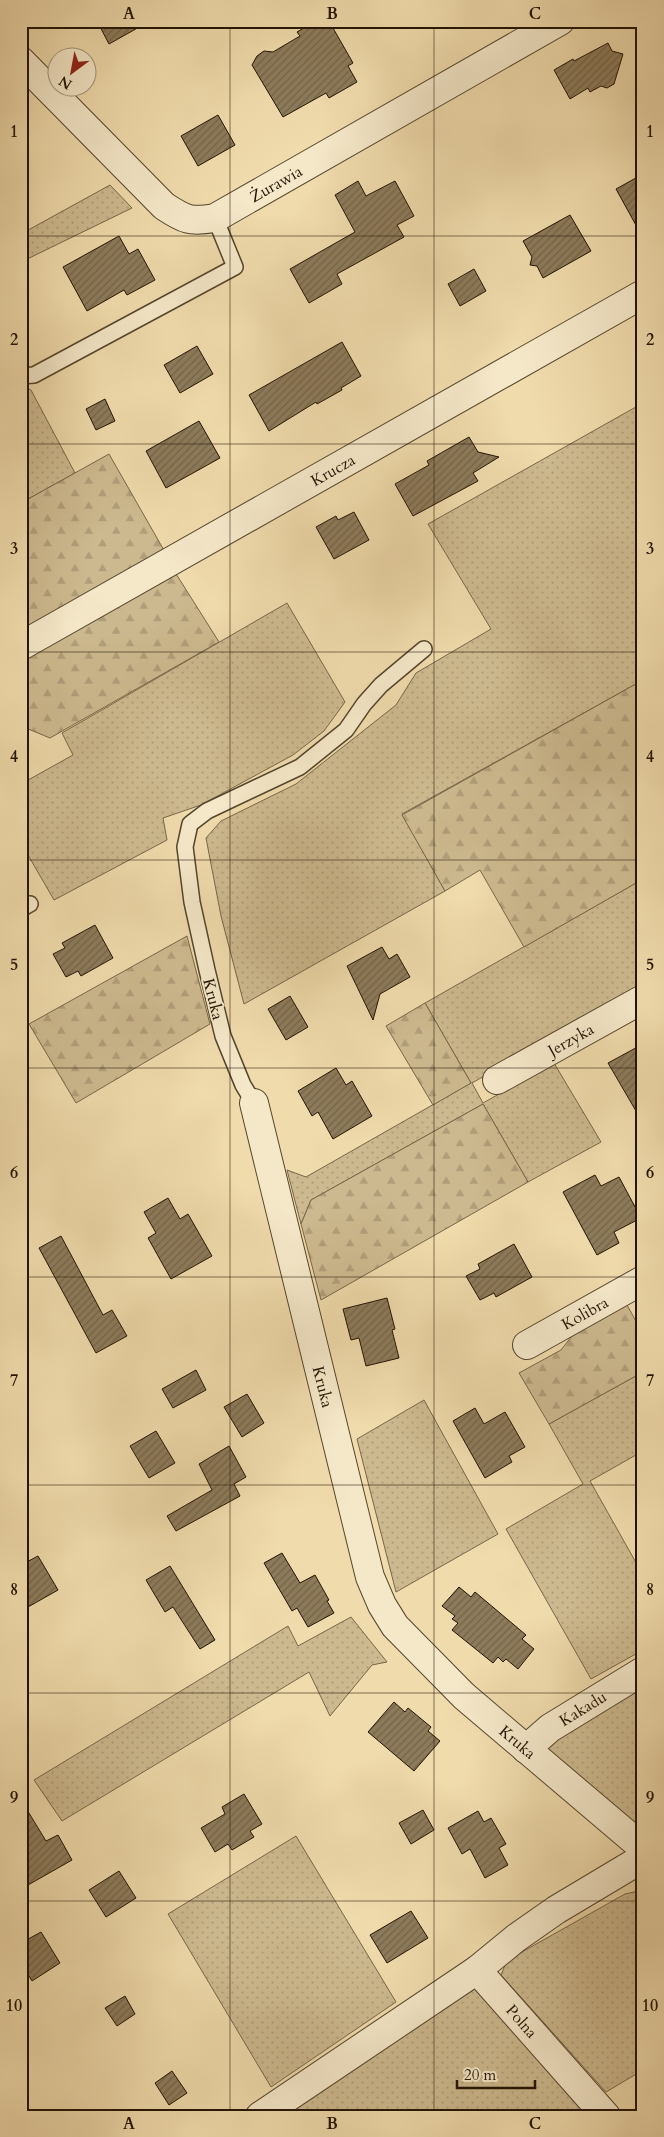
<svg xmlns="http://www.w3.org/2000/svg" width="664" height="2137" viewBox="0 0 664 2137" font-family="Cardo,serif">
  <defs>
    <pattern id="grass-dots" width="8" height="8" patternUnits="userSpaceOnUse" patternTransform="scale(1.25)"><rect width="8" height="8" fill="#cdb98f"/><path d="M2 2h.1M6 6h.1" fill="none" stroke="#b09e7a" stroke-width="1.8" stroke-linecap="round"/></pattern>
    <pattern id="forest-firs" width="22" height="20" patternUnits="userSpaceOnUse" patternTransform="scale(1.25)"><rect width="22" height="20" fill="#cdb98f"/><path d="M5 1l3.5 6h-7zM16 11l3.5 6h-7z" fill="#b09e7a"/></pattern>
    <pattern id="building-hatch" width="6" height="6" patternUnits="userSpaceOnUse" patternTransform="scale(1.25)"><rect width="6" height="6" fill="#8d7b5b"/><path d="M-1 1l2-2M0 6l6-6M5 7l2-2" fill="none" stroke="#736449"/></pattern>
  </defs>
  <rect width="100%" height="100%" fill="#f0dbac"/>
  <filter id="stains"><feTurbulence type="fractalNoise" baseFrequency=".004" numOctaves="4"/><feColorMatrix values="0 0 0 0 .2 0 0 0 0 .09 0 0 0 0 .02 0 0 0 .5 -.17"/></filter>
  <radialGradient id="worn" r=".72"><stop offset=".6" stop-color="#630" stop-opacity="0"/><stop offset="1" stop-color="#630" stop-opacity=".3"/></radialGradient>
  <!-- grass -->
  <path fill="url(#grass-dots)" stroke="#776649" d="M110,185L132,208L21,262V234Z
    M21,385L31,390L75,473L21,503Z
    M643,403V680L402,814L445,891L244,1004L221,916L206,838L221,821L296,784L396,705L416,673L491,629L428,524Z
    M287,603L345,702L324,731L293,755L201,805L163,818L167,840L54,900L21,843V784L73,755L62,733Z
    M643,879V986L472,1083L483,1103L554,1063L601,1142L528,1182L483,1104L311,1200L301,1224L287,1170L306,1177L471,1083L425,1003Z
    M643,1372V1451L590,1481L643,1575V1650L591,1679L506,1529L583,1484L549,1424Z
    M424,1400L498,1534L396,1592L357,1439Z
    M351,1617L387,1662L372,1665L330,1716L309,1672L62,1821L34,1780L288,1626L298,1646Z
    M643,1686V1840L554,1760L548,1747L572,1728Z
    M296,1836L396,2002L271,2087L168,1914Z
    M643,1890V2070L606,2092L501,1975L506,1963L522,1952L625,1894Z
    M474,1988L593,2116H283Z"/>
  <!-- forest -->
  <path fill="url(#forest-firs)" stroke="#776649" d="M109,454L165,552L21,635V503Z
    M173,569L219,642L50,738L21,726V654Z
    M643,680V879L524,947L480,870L445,891L402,815Z
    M187,936L210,1024L76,1103L29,1024Z
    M425,1003L471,1083L433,1105L386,1026Z
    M483,1104L528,1182L321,1300L301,1224L311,1200Z
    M627,1305L643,1334V1372L549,1424L519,1373L561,1350L572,1336Z"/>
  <!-- building -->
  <path fill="url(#building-hatch)" stroke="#211303" d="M97,21H150L109,44Z
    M316,21H329L353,63L348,66L357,82L329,98L326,93L283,117L252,65L257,56L264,51L273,52L300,36L297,32Z
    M608,43L612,51L623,54L614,84L607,88L601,86L590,92L588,88L570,99L554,70L573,59L574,61Z
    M218,115L235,145L198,166L181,136Z
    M643,174V238L616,189Z
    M358,181L366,196L395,181L414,216L397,225L404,237L337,274L342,284L309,303L290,269L355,232L335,195Z
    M570,215L591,251L543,278L537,266L530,265L532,257L523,241Z
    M119,236L129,254L138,249L155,280L127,295L124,290L87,311L63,267Z
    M474,269L486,291L460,306L448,284Z
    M342,342L361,376L341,388L342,390L317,404L316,402L269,431L249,395Z
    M197,346L213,374L180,393L164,365Z
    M105,399L115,421L96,430L86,409Z
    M199,421L220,458L166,488L146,451Z
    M469,437L478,452L499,457L473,473L478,481L413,516L395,484L429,465L427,461Z
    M354,512L369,540L334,559L316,527L336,516L338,520Z
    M95,925L113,958L81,976L78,971L66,977L53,954L65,948L62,943Z
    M382,947L389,959L397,954L410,977L380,994L373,1020L347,966Z
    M290,996L308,1027L286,1040L268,1009Z
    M643,1044V1123L608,1063Z
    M336,1068L346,1085L352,1081L372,1116L333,1139L318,1112L312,1116L298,1091Z
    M595,1175L601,1186L619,1177L641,1218L614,1232L619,1243L597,1255L563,1192Z
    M168,1198L180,1219L188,1214L212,1256L171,1279L148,1238L156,1233L144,1212Z
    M61,1236L103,1315L112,1310L127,1336L96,1353L39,1248Z
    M514,1244L532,1277L496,1297L494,1293L480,1300L466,1276L480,1269L478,1264Z
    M387,1298L395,1329L392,1330L399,1358L366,1366L359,1338L351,1340L343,1309Z
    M196,1370L206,1390L173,1408L162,1389Z
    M247,1394L264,1423L242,1437L224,1407Z
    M475,1408L484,1424L505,1412L525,1447L509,1456L512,1462L485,1478L453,1421Z
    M156,1431L175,1463L149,1478L130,1446Z
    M229,1446L246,1477L234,1484L240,1496L176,1531L167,1516L212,1490L199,1464Z
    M282,1553L300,1583L315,1575L329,1600L327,1601L334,1613L308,1627L297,1608L292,1611L264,1563Z
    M38,1556L58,1590L28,1607L21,1596V1565Z
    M170,1566L215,1640L200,1649L173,1607L165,1612L146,1580Z
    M459,1587L471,1597L475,1592L526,1635L522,1639L534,1649L518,1669L506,1659L503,1662L498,1657L493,1663L452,1630L458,1623L452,1619L455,1616L442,1606Z
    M394,1702L405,1712L408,1708L431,1727L428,1731L440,1741L414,1771L368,1732Z
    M244,1794L262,1824L250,1831L254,1837L232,1850L228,1844L215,1852L201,1828L225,1814L222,1807Z
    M21,1800L46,1841L58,1835L72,1860L21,1889Z
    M423,1810L434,1830L411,1844L399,1823Z
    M478,1811L484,1822L491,1818L506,1844L499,1848L508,1865L485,1878L470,1849L462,1854L448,1828Z
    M119,1871L136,1898L106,1917L89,1890Z
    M411,1911L428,1938L387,1963L370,1935Z
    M41,1932L60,1963L32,1981L21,1963V1943Z
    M125,1996L135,2014L117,2026L105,2008Z
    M172,2071L187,2093L169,2105L155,2083Z"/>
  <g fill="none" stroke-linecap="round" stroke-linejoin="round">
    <!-- service casing -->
    <g stroke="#55452d" stroke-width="18">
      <path id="service" d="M21,376L34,375L235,267L215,218
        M21,909L30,904
        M254,1103L243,1085L223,1036L207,970L192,902L185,847L190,824L207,811L300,767L346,730L364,704L381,685L424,649"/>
    </g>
    <!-- minor casing -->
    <g stroke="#55452d" stroke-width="30">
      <g id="minor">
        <path id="s1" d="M21,61L164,206C185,220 190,222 215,218L560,21"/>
        <path id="s2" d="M21,646L643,294"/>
        <path id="s3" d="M497,1080L643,999"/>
        <path id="s4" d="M254,1103L370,1577L382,1605L395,1626L464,1696L643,1848"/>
        <path id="s5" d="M527,1345L643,1280"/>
        <path id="s6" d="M526,1749L550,1728L643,1671"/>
        <path id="s7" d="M477,1970L606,2116"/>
        <path d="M260,2116L477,1970L516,1938L556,1910L643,1858"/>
      </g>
    </g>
    <!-- service -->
    <use href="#service" stroke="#f5e8c9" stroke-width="15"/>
    <!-- minor -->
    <use href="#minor" stroke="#f5e8c9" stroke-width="28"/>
  </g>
  <!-- grid -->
  <path fill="none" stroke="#211303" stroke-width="1" stroke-opacity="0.55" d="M230,21V2116M434,21V2116M21,236H643M21,444H643M21,652H643M21,860H643M21,1068H643M21,1277H643M21,1485H643M21,1693H643M21,1901H643"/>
  <g text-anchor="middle" stroke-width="4" stroke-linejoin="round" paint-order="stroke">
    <!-- street labels -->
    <g font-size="16" fill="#211303" stroke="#f5e8c9">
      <text dy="6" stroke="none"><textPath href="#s1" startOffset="328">Żurawia</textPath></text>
      <text dy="6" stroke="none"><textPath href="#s2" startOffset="358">Krucza</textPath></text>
      <text transform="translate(214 999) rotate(76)" y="6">Kruka</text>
      <text dy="6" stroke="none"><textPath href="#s3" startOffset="84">Jerzyka</textPath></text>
      <text dy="6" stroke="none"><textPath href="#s5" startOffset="66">Kolibra</textPath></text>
      <text dy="6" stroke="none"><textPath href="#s4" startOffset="292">Kruka</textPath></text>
      <text dy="6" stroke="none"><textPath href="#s6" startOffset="70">Kakadu</textPath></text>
      <text dy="6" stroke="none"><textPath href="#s4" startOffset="712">Kruka</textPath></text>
      <text dy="6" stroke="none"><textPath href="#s7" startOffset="68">Polna</textPath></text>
    </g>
  </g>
  <!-- margin -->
  <rect width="664" height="2137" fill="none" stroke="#f0dbac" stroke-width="55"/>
  <!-- north arrow -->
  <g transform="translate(72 72) rotate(212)"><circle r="24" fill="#f5e8c9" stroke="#a0937a"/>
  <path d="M0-4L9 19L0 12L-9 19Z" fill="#8f2418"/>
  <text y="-8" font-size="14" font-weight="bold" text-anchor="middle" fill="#211303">N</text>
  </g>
  <!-- scale -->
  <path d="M457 2080v8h78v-8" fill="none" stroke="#211303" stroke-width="2.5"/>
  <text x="464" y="2080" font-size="15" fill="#211303" stroke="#f5e8c9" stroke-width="4" paint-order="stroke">20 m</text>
  <rect x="28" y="28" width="608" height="2082" fill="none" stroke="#211303" stroke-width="2"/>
  <g font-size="16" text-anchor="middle" font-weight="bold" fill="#211303">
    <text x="129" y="19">A</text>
    <text x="332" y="19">B</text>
    <text x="535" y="19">C</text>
    <text x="14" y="137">1</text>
    <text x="650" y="137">1</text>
    <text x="14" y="345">2</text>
    <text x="650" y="345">2</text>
    <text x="14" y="554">3</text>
    <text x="650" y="554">3</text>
    <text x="14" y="762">4</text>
    <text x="650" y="762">4</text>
    <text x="14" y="970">5</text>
    <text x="650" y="970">5</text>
    <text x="14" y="1178">6</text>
    <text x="650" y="1178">6</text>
    <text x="14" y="1386">7</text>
    <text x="650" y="1386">7</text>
    <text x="14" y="1595">8</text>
    <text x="650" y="1595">8</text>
    <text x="14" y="1803">9</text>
    <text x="650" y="1803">9</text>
    <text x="14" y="2011">10</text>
    <text x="650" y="2011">10</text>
    <text x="129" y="2129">A</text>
    <text x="332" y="2129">B</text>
    <text x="535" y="2129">C</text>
  </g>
  <rect width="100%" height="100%" filter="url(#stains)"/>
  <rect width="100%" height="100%" fill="url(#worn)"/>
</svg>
